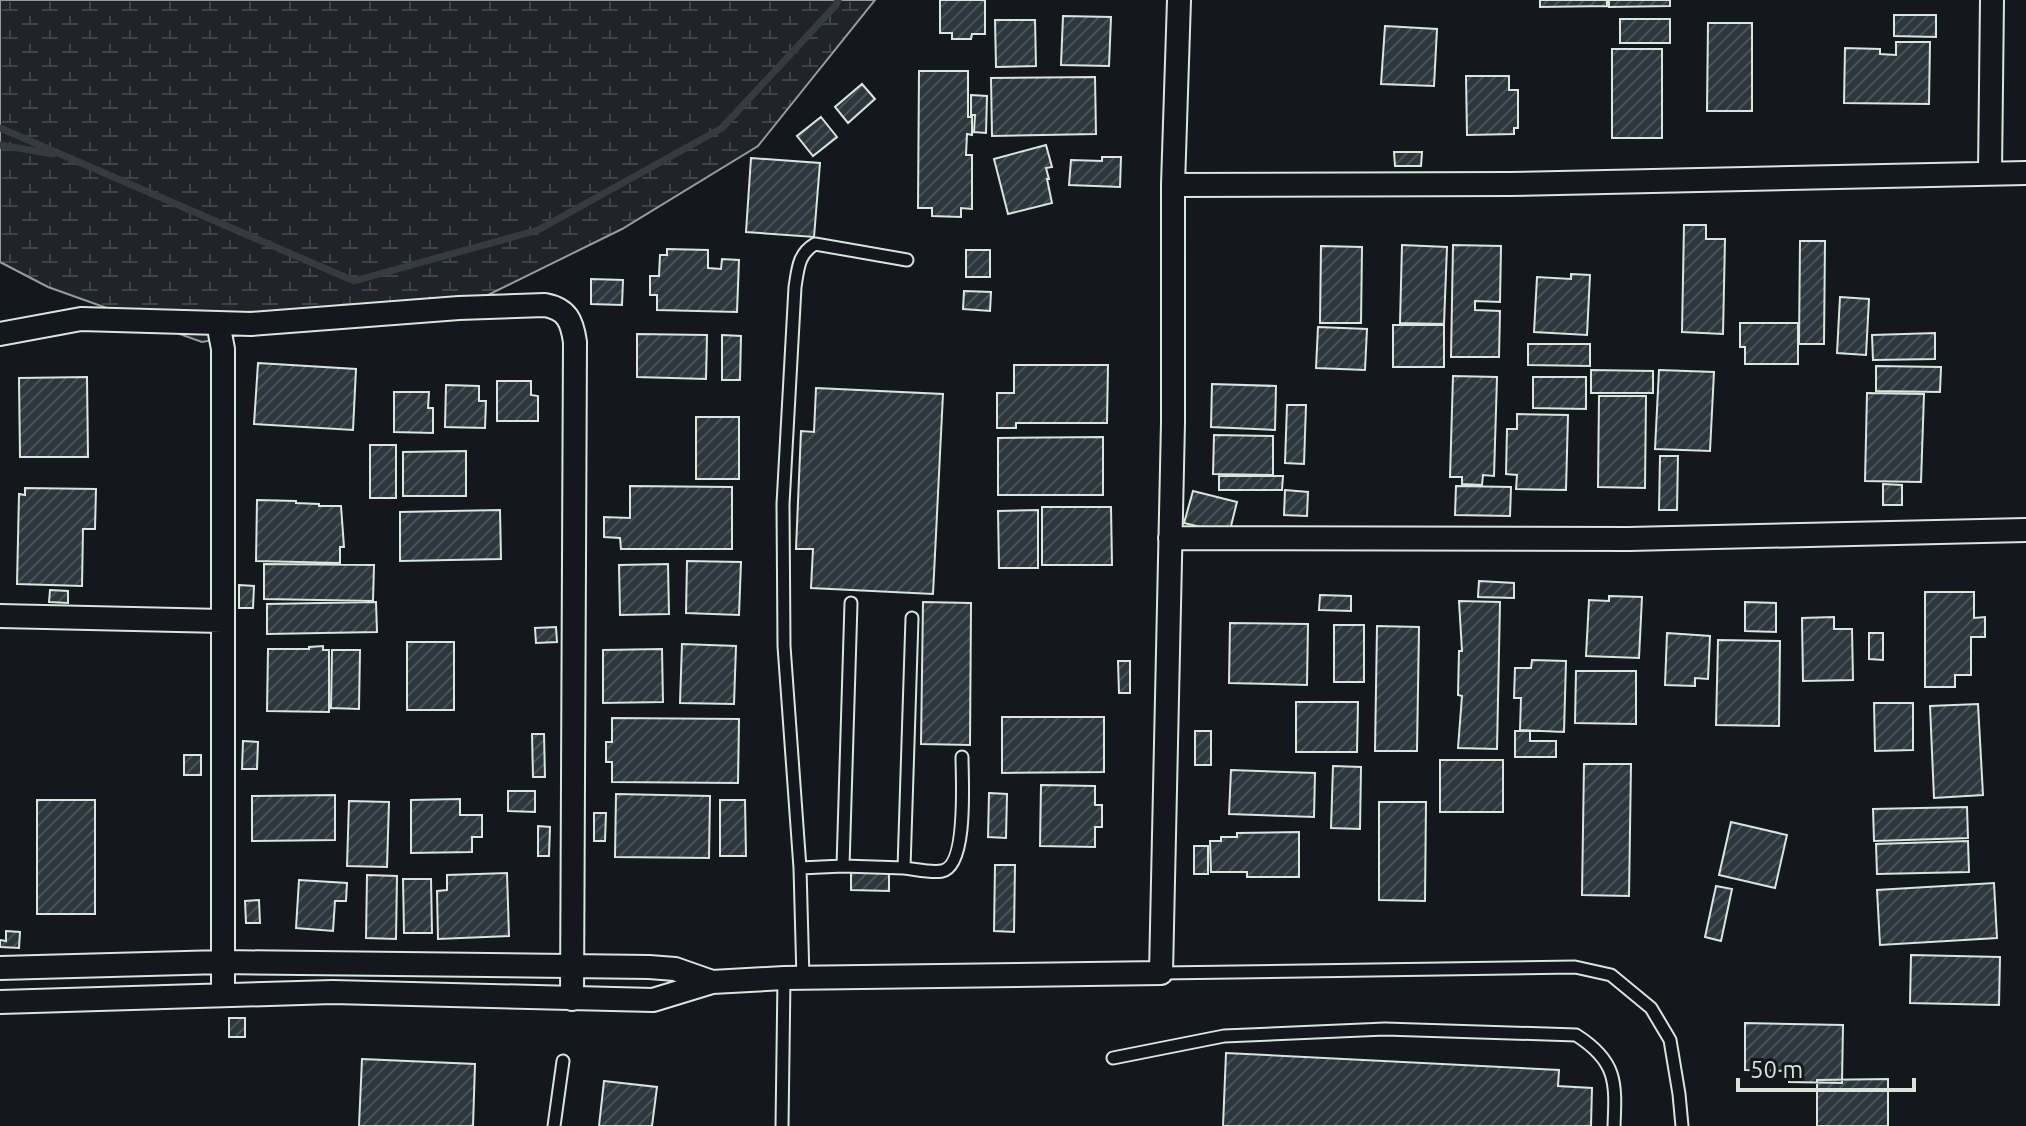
<svg xmlns="http://www.w3.org/2000/svg" width="2026" height="1126" viewBox="0 0 2026 1126" font-family="Ubuntu,sans-serif">
  <defs>
    <pattern id="wetland-marsh" width="20" height="14" patternUnits="userSpaceOnUse" patternTransform="scale(2)"><rect width="20" height="14" fill="#202428"/><path d="M1 5h8M5 5V1M11 12h8M15 12V8" fill="none" stroke="#404447"/></pattern>
    <pattern id="building-hatch" width="6" height="6" patternUnits="userSpaceOnUse" patternTransform="scale(2)"><rect width="6" height="6" fill="#2c363c"/><path d="M-1 1l2-2M0 6l6-6M5 7l2-2" fill="none" stroke="#4a5358"/></pattern>
  </defs>
  <rect width="100%" height="100%" fill="#14181c"/>
  <!-- wetland -->
  <path fill="url(#wetland-marsh)" stroke="#939e99" stroke-width="2" d="M0,0H875L758,146L622,229L488,295L384,309L202,342L48,287L0,262Z"/>
  <g fill="none" stroke-linecap="round" stroke-linejoin="round">
    <!-- stream -->
    <path stroke="#363b3e" stroke-width="7" d="M0,128L354,281L538,230L722,128L836,5L838,0
      M0,145L53,154"/>
  </g>
  <!-- building -->
  <path fill="url(#building-hatch)" stroke="#d8e6dc" stroke-width="2" d="M940,0H985V34H972L971,39H952V33H940Z
    M1540,0H1607V6L1540,7Z
    M1609,0H1670V6L1609,7Z
    M1894,15H1936V37L1894,36Z
    M1063,16L1111,17L1109,66L1061,65Z
    M1620,19H1670V43H1620Z
    M995,20H1035L1036,66L996,67Z
    M1708,23H1752V111H1707Z
    M1385,26L1437,29L1434,86L1381,84Z
    M1896,42H1930L1929,104L1844,103L1845,48L1880,49V54L1896,55Z
    M1612,49H1662V138H1612Z
    M919,71H968V117H972V135L967,134L966,155H972V209L961,208V217L932,216V208H918Z
    M1466,76H1509V90H1518V128H1514V134L1467,135Z
    M1095,77L1096,134L992,136L991,78Z
    M862,84L875,99L848,123L835,107Z
    M971,95L987,96L986,133L974,132L975,115H971Z
    M821,117L837,137L813,156L797,136Z
    M1046,145L1052,167L1046,168L1049,179H1047L1052,203L1008,214L994,159Z
    M1394,152H1422L1421,166H1395Z
    M1102,157H1121L1120,187L1069,185L1071,160L1102,161Z
    M751,158L820,163L814,237L746,232Z
    M1684,225H1706V239H1725L1723,334L1682,332Z
    M1800,241H1825L1824,344H1799Z
    M1402,245L1447,247L1444,324L1400,323Z
    M1453,245L1501,246L1500,302L1475,301V310L1500,311L1499,357H1451Z
    M1321,246L1362,247L1361,323H1320Z
    M667,249L708,250V268L721,269L722,259L739,260L737,312L657,310V295H650V276H659L660,255H667Z
    M966,250H990V277H966Z
    M1571,274L1590,275L1587,335L1534,332L1537,277L1571,279Z
    M591,279L623,280L622,305L591,304Z
    M964,291L991,292L990,311L963,309Z
    M1840,297L1869,299L1866,355L1837,353Z
    M1740,323H1798V364H1745V347H1740Z
    M1393,325H1444V367H1393Z
    M1318,327L1367,329L1365,370L1316,368Z
    M1935,333V359L1873,360L1872,335Z
    M637,334L707,335L706,379L637,377Z
    M722,335L741,336L740,380H722Z
    M1528,344H1590V366L1528,365Z
    M258,363L356,369L353,430L254,424Z
    M1014,365H1108L1107,423H1016V428H997V393H1014Z
    M1876,366L1941,367L1940,392L1876,391Z
    M1591,370L1653,371V393H1591Z
    M1659,370L1714,372L1710,451L1655,449Z
    M1453,376L1497,377L1494,476L1483,475L1482,485L1462,484V477H1450Z
    M87,377L88,457H20L19,378Z
    M1533,377H1586V409L1533,408Z
    M497,381H531V395L538,396V421H497Z
    M1212,384L1276,386L1275,430L1211,427Z
    M446,385L479,386V401H486L485,428L445,427Z
    M816,388L943,394L933,594L811,588L813,549H796L801,431L814,432Z
    M394,392H429L428,408H433V433L394,432Z
    M1867,393L1924,394L1921,482L1865,481Z
    M1599,396H1646L1645,488L1598,487Z
    M1287,405H1306L1304,464L1285,463Z
    M1517,414L1568,415L1566,490L1516,489L1517,475L1506,474L1507,429H1517Z
    M696,417H739V479H696Z
    M1214,435L1273,436V475L1213,474Z
    M1103,437V495H998V438Z
    M370,445H396V498H370Z
    M466,451V496H403V452Z
    M1660,456H1678L1677,510H1659Z
    M1219,476H1283L1282,490H1219Z
    M1883,484L1902,485V505H1883Z
    M630,486L732,487V549H621L620,538L604,537V517L630,518Z
    M1456,486L1511,487L1510,516L1455,515Z
    M25,488L96,489L95,529H83L82,586L17,584L19,494L25,495Z
    M1285,490L1308,492L1307,516L1284,515Z
    M1193,491L1237,502L1229,534L1184,523Z
    M257,500L296,501V503L319,504V506H341L344,547H340V563L256,561Z
    M1042,507H1111L1112,565H1042Z
    M500,510L501,559L400,561V512Z
    M1038,510V568H999L998,511Z
    M687,561L741,562L739,615L686,613Z
    M264,564L374,565L373,601L264,599Z
    M668,564L669,614L620,615L619,565Z
    M1479,581L1514,583V598L1478,597Z
    M239,585L254,586L253,608H239Z
    M50,590L68,591V603L49,602Z
    M1925,592H1974V618L1985,617V637H1971V675H1955V687H1925Z
    M1320,595L1351,596V611L1319,610Z
    M1609,596L1642,597L1639,658L1586,656L1589,600L1609,601Z
    M1459,601L1500,602L1497,749L1458,748L1462,696L1458,695L1459,651H1462Z
    M376,602L377,632L267,634V604Z
    M923,602L971,603L970,745L921,744Z
    M1745,602L1776,603V632L1745,631Z
    M1834,617V629H1852L1853,680L1803,681L1802,618Z
    M1230,623L1308,624L1307,685L1229,683Z
    M1334,625H1364V682H1334Z
    M1377,626L1419,627L1417,751H1375Z
    M556,627L557,642L536,643L535,628Z
    M1667,633L1710,636L1708,679L1695,678V686L1665,685Z
    M1869,633H1883V660L1869,659Z
    M1718,640L1780,641L1779,726L1716,725Z
    M407,642H454V710H407Z
    M682,644L736,646L734,704L680,703Z
    M323,646V650H329V712L267,711L268,649H309V647Z
    M662,649L663,702L603,703V650Z
    M332,650H360L359,709L331,708Z
    M1532,660L1566,661L1564,732L1520,730L1521,698H1514L1515,668H1531Z
    M1118,661H1130V693H1119Z
    M1576,671H1636V724L1575,723Z
    M1296,702H1358L1357,752H1296Z
    M1874,703H1913V750L1875,751Z
    M1978,704L1983,795L1934,798L1930,706Z
    M1002,717H1104V772L1002,773Z
    M612,718L739,719L738,783L612,782V762H606V742H612Z
    M1195,731H1211V765H1195Z
    M1515,731H1530V741H1556V757H1515Z
    M532,734H544L545,777H533Z
    M243,741L258,742L257,769H242Z
    M184,755H201V775H184Z
    M1440,760H1503V812H1440Z
    M1584,764H1631L1629,896L1582,895Z
    M1333,766L1361,767L1360,829L1331,828Z
    M1231,770L1315,773L1314,817L1229,814Z
    M1041,785L1095,786V805H1102V827H1095V847L1040,846Z
    M508,791H535V812L508,811Z
    M989,793L1007,794L1006,838L988,837Z
    M616,794L710,796L709,858L615,857Z
    M335,795V840L252,841V796Z
    M460,799V815H482V837H472V852L411,853V800Z
    M37,800H95V914H37Z
    M720,800H745L746,856H720Z
    M349,801L389,802L387,867L347,866Z
    M1379,802H1426L1425,901L1379,900Z
    M1967,807L1968,838L1874,841L1873,809Z
    M594,813H606L605,841H594Z
    M1731,822L1787,835L1775,888L1719,875Z
    M538,826L550,827L549,856H538Z
    M1299,832V877H1247V872H1211L1210,841H1221V837H1237V833Z
    M1968,841L1969,872L1877,874L1876,844Z
    M1194,846H1208V874H1194Z
    M995,865H1015L1014,932L994,931Z
    M851,871L889,872V891L851,890Z
    M507,873L509,936L438,939L437,891L447,890V875Z
    M367,875L397,876L396,939L366,938Z
    M403,879H431L432,933H404Z
    M299,880L347,883L346,901H335L333,931L296,928Z
    M1994,883L1997,938L1880,945L1877,890Z
    M1716,886L1732,889L1721,941L1705,937Z
    M259,900L260,923H246L245,901Z
    M6,931L20,932L19,948L0,947V940L6,941Z
    M1911,955L2000,957L1999,1005L1910,1003Z
    M229,1018H245V1037H229Z
    M1745,1023L1843,1025L1842,1083L1789,1082V1071L1745,1070Z
    M1226,1053L1559,1070L1558,1086L1592,1088L1591,1126H1223Z
    M362,1059L475,1064L473,1126H359Z
    M1888,1079V1126H1817V1080Z
    M604,1081L657,1087L652,1126H599Z"/>
  <g fill="none" stroke-linecap="round" stroke-linejoin="round">
    <!-- lane casing -->
    <g stroke="#d8e6dc" stroke-width="15">
      <path id="lane" d="M843,866L851,603
        M800,868L843,866L904,868L912,618
        M904,868C915,869 931,873 942,871C968,866 962,779 962,757
        M1161,973L1575,967L1611,975L1651,1008L1670,1040L1679,1094L1682,1126
        M803,979L800,868L784,646L783,504L795,287C798,269 798,254 815,244L907,260
        M1113,1058L1224,1036L1385,1029L1576,1035C1617,1061 1616,1082 1614,1126
        M554,1126L563,1061
        M782,1126L784,978"/>
    </g>
    <!-- street casing -->
    <g stroke="#d8e6dc" stroke-width="26">
      <path id="street" d="M1990,172L1992,0
        M1173,185L1509,184L2026,173
        M218,323L251,324L459,308L545,305C567,309 572,321 575,342L572,999
        M0,334L81,319L218,323L223,349V994
        M1170,538L1629,539L2026,530
        M0,616L222,621
        M0,968L222,962L649,967L675,969L712,982
        M0,1002L333,992L653,1000L712,982L784,978L1161,973L1173,422V185L1179,0"/>
    </g>
    <!-- lane -->
    <use href="#lane" stroke="#14181c" stroke-width="11"/>
    <!-- street -->
    <use href="#street" stroke="#14181c" stroke-width="22"/>
  </g>
  <!-- scale -->
  <path d="M1738 1078v12h176v-12" fill="none" stroke="#d8e6dc" stroke-width="4"/>
  <text x="1750" y="1078" font-size="24" fill="#d8e6dc" stroke="#14181c" stroke-width="6" paint-order="stroke">50 m</text>
</svg>
